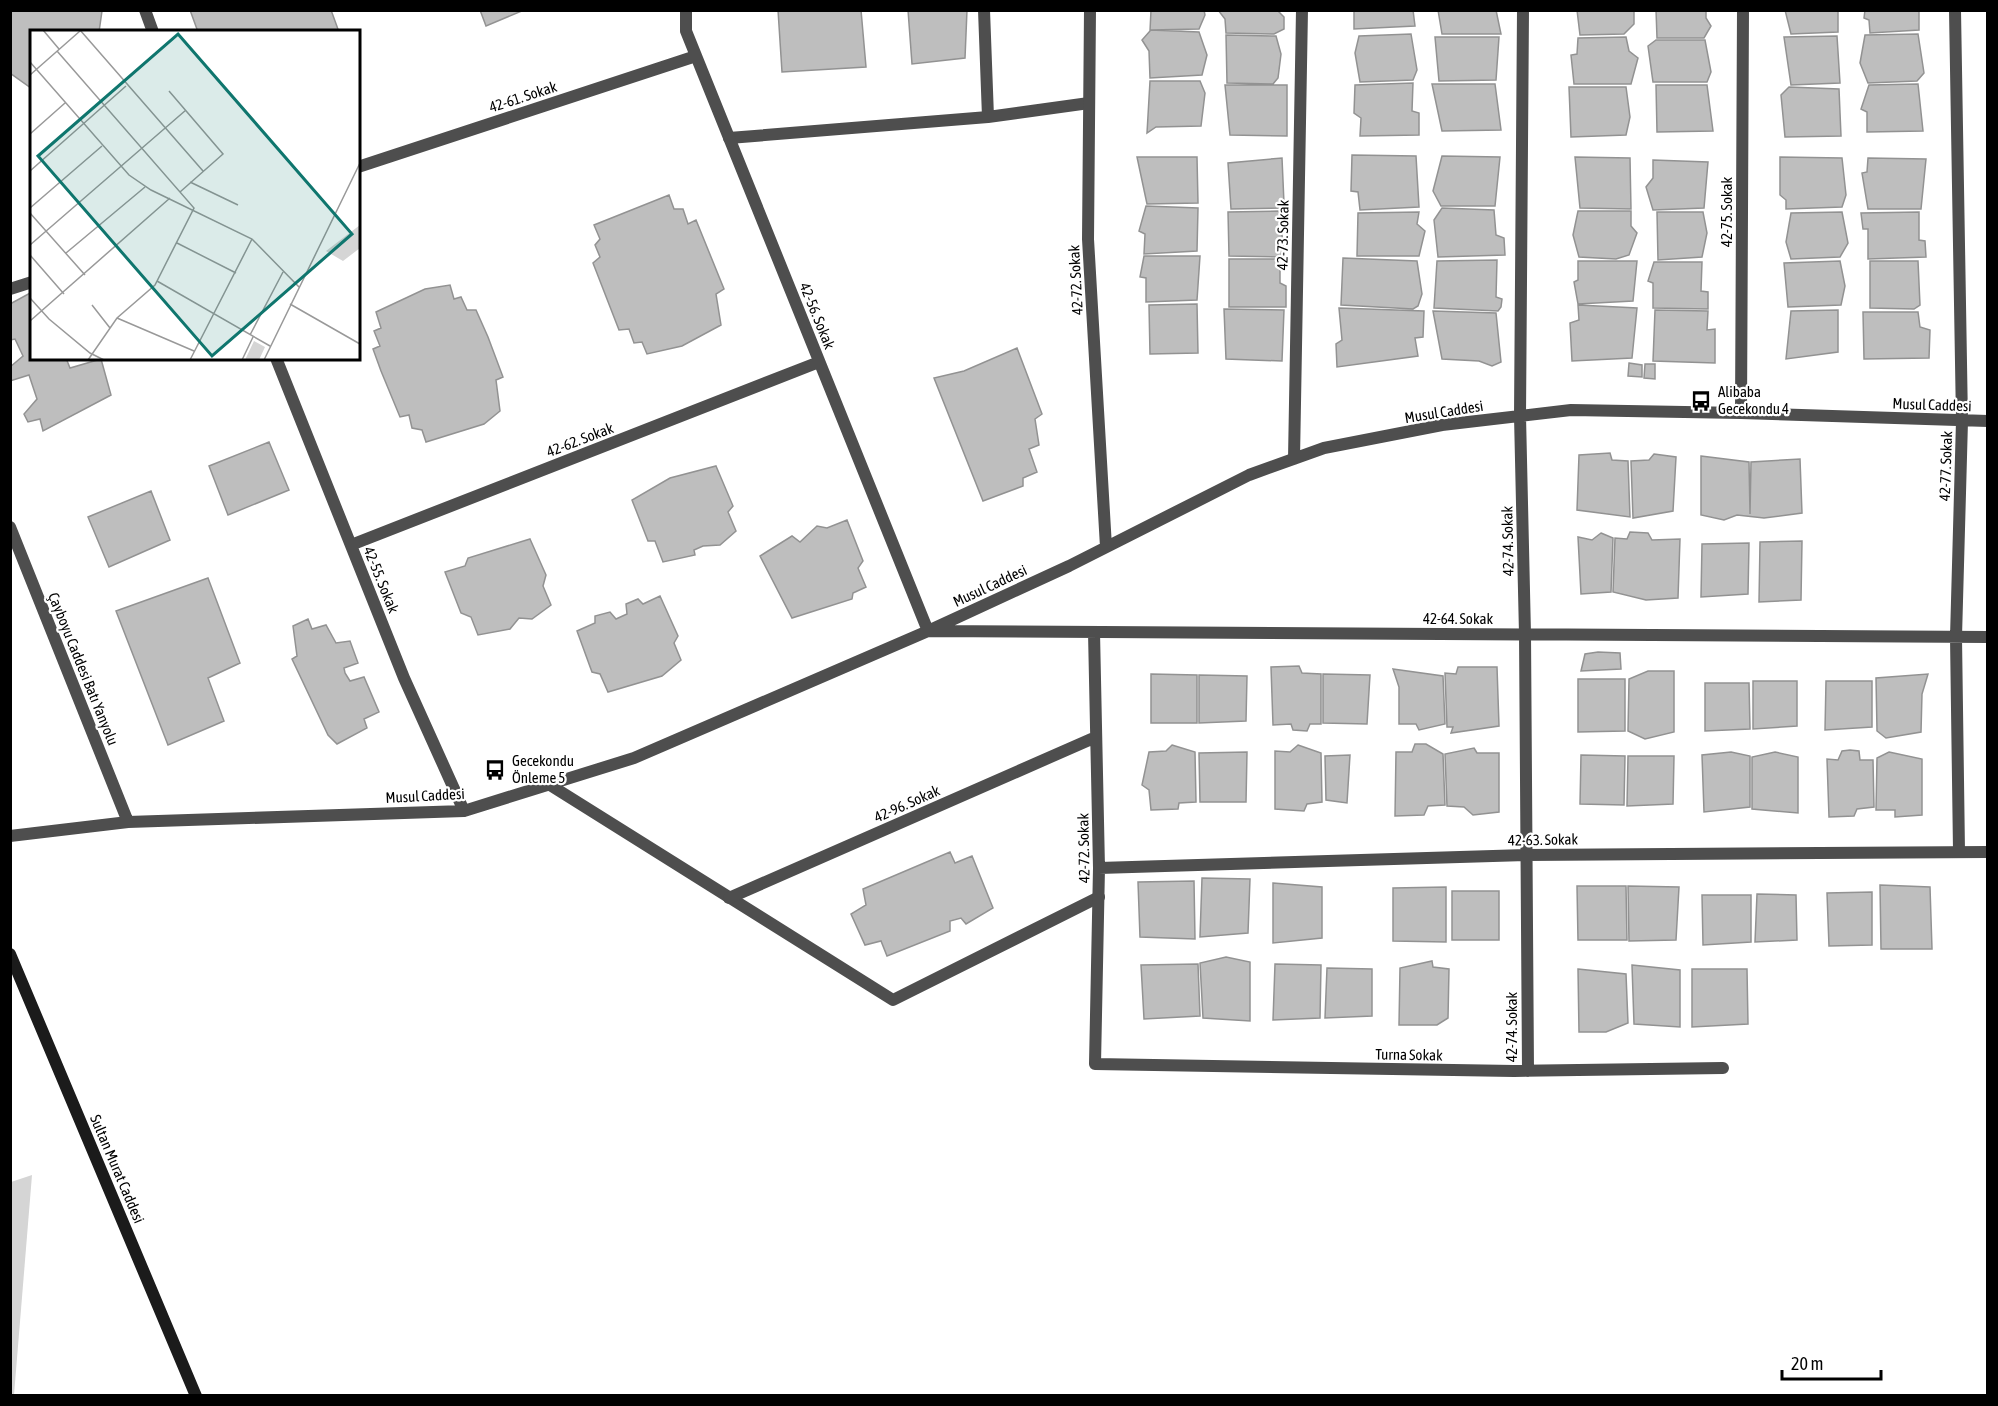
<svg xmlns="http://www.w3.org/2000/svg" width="1998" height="1406" viewBox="0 0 1998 1406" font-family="'Asap Condensed',sans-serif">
  <rect width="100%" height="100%" fill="#fff"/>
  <!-- green -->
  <path fill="#d5d5d5" d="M32,1175L14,1395H11V1182Z"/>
  <!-- building -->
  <path fill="#bebebe" stroke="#929292" stroke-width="1.5" d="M10,10H101L102,11L99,32H32L31,88L10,73Z
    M190,10H331L339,32H198Z
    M480,10H524L486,26Z
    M778,10H861L866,67L782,72Z
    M908,10H967L965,58L912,64Z
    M1151,10H1204L1205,15L1199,29L1150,30L1199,32L1207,55L1202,75L1150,78L1149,51L1142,40L1150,31Z
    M1218,10H1277L1284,17V29L1274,34L1226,33L1225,19Z
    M1354,10H1413L1415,26L1354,29Z
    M1438,10H1496L1501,34H1442Z
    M1577,10H1634V24L1624,34L1580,35Z
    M1656,10H1706V18L1711,26L1704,38H1657Z
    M1785,10H1838V32L1791,34Z
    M1865,10H1919V30L1870,33L1869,20L1864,18Z
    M1411,34L1417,70L1413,80L1360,82L1355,53L1359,36Z
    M1918,34L1924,73L1917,81L1868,83L1860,63L1865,35Z
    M1226,35L1276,36L1281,54L1278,78L1273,84L1227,83Z
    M1837,36L1840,83L1791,85L1784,37Z
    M1435,37H1499L1496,80L1439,81Z
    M1626,37L1629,51L1638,58L1631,84H1574L1571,55L1577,54L1578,38Z
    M1656,40H1705L1711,72L1707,82H1653L1648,46Z
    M1150,81H1200L1205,93L1201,126L1156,127L1147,133Z
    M1413,83L1412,111L1419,113V135L1360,136L1361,118L1354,113L1355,85Z
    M1432,84H1495L1501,130L1442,131Z
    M1918,84L1923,131L1867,132V112L1861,109L1869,85Z
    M1225,85H1287V136L1230,135Z
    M1656,85H1707L1713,131L1657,132Z
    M1569,87H1626L1630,117L1626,135L1571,137Z
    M1789,87L1839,89L1841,136L1785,137L1781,95Z
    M1352,155L1416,156L1419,207L1360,210L1358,192L1351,191Z
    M1442,156L1500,157L1495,206H1441L1433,191Z
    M1137,157H1197L1198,203L1147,204Z
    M1575,157L1630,158L1631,209L1580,208Z
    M1780,157L1842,158L1846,195L1842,207L1786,209V200L1780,195Z
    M1282,158L1284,203L1282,208L1231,209L1228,163Z
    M1868,158L1926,159L1921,209H1868L1862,173L1867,172Z
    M1653,160L1708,162L1704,208L1653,210L1646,187L1653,178Z
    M669,195L674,209H683L688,224L696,220L724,289L716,294L721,325L682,346L647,354L642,342L634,343L629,329L619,330L593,263L600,257L595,245L600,239L594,225Z
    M1146,206L1198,208L1197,251L1144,254L1145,234L1139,231Z
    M1442,208L1494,210L1496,235L1504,238L1505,255L1438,257L1434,220Z
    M1279,211L1284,251L1281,257L1229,256L1228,212Z
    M1578,211H1631V226L1637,233L1629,255L1616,259L1579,257L1573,235Z
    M1419,212L1417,224L1425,231L1419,256H1357L1358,213Z
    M1657,212H1703L1707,233L1702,257L1658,260Z
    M1842,212L1848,243L1840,257L1791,259L1786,242L1791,213Z
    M1919,212V240L1925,241L1926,257L1868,259V229H1863L1861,213Z
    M1144,256H1200L1197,300L1146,302V278L1140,277Z
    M1343,258L1417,261L1422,294L1418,306L1413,309L1341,305Z
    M1229,259H1280V283L1286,286V307H1229Z
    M1497,260L1496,297L1502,299L1501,307L1498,311L1434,308L1437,261Z
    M1578,261H1637L1633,301L1578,304L1574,282L1578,280Z
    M1840,261L1845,286L1841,305L1788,307L1784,263Z
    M1870,261H1918L1920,305L1914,309L1870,308Z
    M1654,262H1702L1701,291L1708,292V309L1653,308V283L1648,281Z
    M450,285L454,299L461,297L467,310H476L488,337L503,377L496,380L500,411L484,424L426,442L422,430L412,428L409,415L400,417L381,371L373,349L380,346L374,331L381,328L376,312L425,289Z
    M32,292V358H66L70,368L101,359L111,395L43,431L40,419L28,422L24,414L37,399L29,375L10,381V367L23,356L15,339L10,340V304Z
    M1197,304L1198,353L1150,354L1149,305Z
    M1578,305L1637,308L1632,358L1572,361L1570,323L1579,320Z
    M1339,308L1424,311L1423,337L1415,338L1418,356L1337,367L1336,344L1342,340Z
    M1224,309L1284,310L1282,361L1226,359Z
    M1655,310L1708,311L1707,330L1715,329V363L1653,361Z
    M1838,310V352L1786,359L1791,311Z
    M1433,311L1496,313L1501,362L1492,366L1479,361L1442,359Z
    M1863,312H1918L1920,327L1930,330L1929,358L1864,359Z
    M1017,348L1042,414L1035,419L1039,445L1029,449L1037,472L1023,478V486L983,501L934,378L964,371Z
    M1629,363L1642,365V377L1628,376Z
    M1645,364H1655V379L1644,378Z
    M269,442L289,490L228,515L209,466Z
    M1610,453L1612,460L1628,461L1630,517L1577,510L1579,455Z
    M1654,454L1676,457L1673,511L1633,518L1631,461L1649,460Z
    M1701,456L1749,462L1750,514L1751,462L1800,459L1802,513L1764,518L1737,515L1724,520L1701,515Z
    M716,466L733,506L728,512L736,531L720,545L703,546L694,550L695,555L663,562L655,541H648L632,500L670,478Z
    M151,491L170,540L109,567L88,517Z
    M847,520L863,561L858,568L866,587L853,593L852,599L792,618L760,556L792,536L800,542L817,526L827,528Z
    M1630,532L1648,533L1652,540L1680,539L1678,598L1646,600L1613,592L1615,538L1627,539Z
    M1601,533L1613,538L1611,592L1581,594L1578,537L1592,540Z
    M530,539L546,575L543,586L551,605L532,619L519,618L510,629L478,635L471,617L461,613L445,572L465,566L468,558Z
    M1802,541L1801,600L1759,602L1760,542Z
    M1749,543L1748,594L1701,597L1702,544Z
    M208,578L240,663L208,678L224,721L168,745L116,611Z
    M660,596L678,636L674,643L681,660L662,676L608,692L600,674L592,672L577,631L595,623V616L610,612L616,619L627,614L626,604L638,599L643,604Z
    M308,619L312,629L326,625L336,643L350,641L358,663L344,668L345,673L350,681L364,677L379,712L364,719L367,728L337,744L328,735L292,659L297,656L293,626Z
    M1598,652L1620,653L1621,669L1581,671L1585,654Z
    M1299,666L1302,673L1321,674V724H1310L1307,731L1293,730L1291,724L1273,725L1271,667Z
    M1458,667H1497L1499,726L1451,733L1453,727H1447L1445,673L1456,674Z
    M1393,669L1443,676L1445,724L1419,730L1416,724H1399V687Z
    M1648,671H1674V732L1645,739L1628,731L1629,679Z
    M1151,674L1197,675V723H1151Z
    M1323,674L1370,675L1367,724L1323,723Z
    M1928,674L1922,694L1921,732L1886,738L1877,731L1876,678Z
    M1199,675L1247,676L1246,721L1199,723Z
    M1578,679H1625V731L1578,732Z
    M1753,681H1797V726L1753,729Z
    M1826,681H1872V727L1825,730Z
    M1705,683H1749L1750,729L1705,731Z
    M1415,744H1426L1443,754L1445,805L1428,806L1424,815L1395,816L1396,752H1412Z
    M1172,745L1195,752L1196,802L1179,803L1178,809L1151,810L1149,790L1142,785L1149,752L1166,751Z
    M1298,745L1321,753L1322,802L1307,804L1304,811L1275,809V751L1290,752Z
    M1474,748L1477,753H1499V812L1473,815L1464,807L1447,806L1445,754Z
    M1850,750L1859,751L1860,760H1873L1874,807L1857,809L1854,816L1829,817L1827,759L1838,760L1842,751Z
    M1247,752L1246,802H1200L1199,753Z
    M1731,752L1750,756V807L1704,812L1702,755Z
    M1775,752L1798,757V813L1752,809V757Z
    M1889,752L1922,759V815L1895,817V810H1876L1877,758Z
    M1350,755L1347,803L1326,800L1325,756Z
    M1581,755L1625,756L1624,805L1580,804Z
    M1628,756H1674L1673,804L1627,806Z
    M950,852L955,863L972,856L993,908L966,924L961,918L950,921V931L887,956L881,941L865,945L851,914L866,905L863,889Z
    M1202,878L1250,879L1248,933L1200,937Z
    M1194,881L1195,939L1140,937L1138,882Z
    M1273,883L1322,887V938L1273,943Z
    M1880,885L1930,887L1932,949H1881Z
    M1577,886H1626L1627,940H1578Z
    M1628,886L1679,887L1676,940L1629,941Z
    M1446,887V942L1393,941V888Z
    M1452,891H1499V940H1452Z
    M1872,892V945L1829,946L1827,893Z
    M1757,894L1796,895L1797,940L1755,942Z
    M1702,895H1751V942L1703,945Z
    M1226,957L1250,962V1021L1203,1018L1200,963Z
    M1432,961L1433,967L1449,969L1448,1018L1437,1025H1399L1400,968Z
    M1198,964L1200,1016L1144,1019L1141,965Z
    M1275,964L1321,965L1320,1018L1273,1020Z
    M1632,965L1680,970V1027L1634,1024Z
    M1327,968L1372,969V1016L1325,1018Z
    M1578,969L1626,974L1628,1023L1606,1032H1579Z
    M1692,969H1747L1748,1024L1692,1027Z"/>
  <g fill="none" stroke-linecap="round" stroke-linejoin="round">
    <!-- lane -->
    <path stroke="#4e4e4e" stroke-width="12" d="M984,10L988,117
      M729,138L988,117L1089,103
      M550,785L893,1000L1099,897"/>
    <!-- street -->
    <path stroke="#4e4e4e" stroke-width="12" d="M145,10L153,32
      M686,10V31L928,631L1988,637
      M1090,10L1088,239L1106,547
      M1523,10L1520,416L1525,634L1528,1071
      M1955,10L1962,421L1956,637L1959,851
      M358,167L696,56
      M10,289L32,282
      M276,358L404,678L464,811
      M1741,413L1743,10
      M1294,459L1302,10
      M10,527L128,822
      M351,545L819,362
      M1094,632L1099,868L1095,1064L1514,1071L1723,1068
      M10,836L128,822L464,811L634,758L928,631L1069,566L1249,475L1324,448L1442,425L1571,410L1741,413L1988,421
      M1099,868L1526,855L1988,852
      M729,898L1096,737"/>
    <!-- secondary -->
    <path stroke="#1b1b1b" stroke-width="12" d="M10,954L196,1396"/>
  </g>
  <!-- icons -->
  <defs>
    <g id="bus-bare" transform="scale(1.62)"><path d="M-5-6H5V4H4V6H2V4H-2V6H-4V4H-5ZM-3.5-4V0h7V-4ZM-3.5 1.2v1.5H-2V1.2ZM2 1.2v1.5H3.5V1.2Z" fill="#000" stroke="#fff" stroke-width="2.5" paint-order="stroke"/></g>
  </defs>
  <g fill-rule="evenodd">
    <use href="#bus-bare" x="1701" y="401"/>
    <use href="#bus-bare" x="495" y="770"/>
  </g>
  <g text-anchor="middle" stroke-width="4.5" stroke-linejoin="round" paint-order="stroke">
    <!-- street labels -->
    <g font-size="15" fill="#000" stroke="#fff">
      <text transform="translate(523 97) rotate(-18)" y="5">42-61. Sokak</text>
      <text transform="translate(1727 212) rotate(-90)" y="5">42-75. Sokak</text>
      <text transform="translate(1283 235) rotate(-89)" y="5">42-73. Sokak</text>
      <text transform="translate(1076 280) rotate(-93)" y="5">42-72. Sokak</text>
      <text transform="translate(817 316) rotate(68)" y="5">42-56. Sokak</text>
      <text transform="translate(1932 405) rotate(2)" y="5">Musul Caddesi</text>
      <text transform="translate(1444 412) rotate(-9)" y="5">Musul Caddesi</text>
      <text transform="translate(580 440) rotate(-21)" y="5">42-62. Sokak</text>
      <text transform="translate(1946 466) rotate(-88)" y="5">42-77. Sokak</text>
      <text transform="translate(1508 541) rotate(-91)" y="5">42-74. Sokak</text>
      <text transform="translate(381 580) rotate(68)" y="5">42-55. Sokak</text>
      <text transform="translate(990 586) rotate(-25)" y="5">Musul Caddesi</text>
      <text x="1458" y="624">42-64. Sokak</text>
      <text transform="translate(83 669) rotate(68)" y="5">Çayboyu Caddesi Batı Yanyolu</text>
      <text transform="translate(425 796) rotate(-3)" y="5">Musul Caddesi</text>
      <text transform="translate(907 804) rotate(-24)" y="5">42-96. Sokak</text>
      <text transform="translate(1543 840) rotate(-1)" y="5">42-63. Sokak</text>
      <text transform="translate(1084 848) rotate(-91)" y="5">42-72. Sokak</text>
      <text transform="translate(1512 1027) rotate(-90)" y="5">42-74. Sokak</text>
      <text transform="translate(1409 1055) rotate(1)" y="5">Turna Sokak</text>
      <text transform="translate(117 1169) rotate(67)" y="5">Sultan Murat Caddesi</text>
    </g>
    <!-- poi labels -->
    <g font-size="15" fill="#000" stroke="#fff" text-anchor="start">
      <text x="1718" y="397">Alibaba<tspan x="1718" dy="17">Gecekondu 4</tspan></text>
      <text x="512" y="766">Gecekondu<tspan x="512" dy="17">Önleme 5</tspan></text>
    </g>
  </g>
  <!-- overview -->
  <g transform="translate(30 30)">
    <rect width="330" height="330" fill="#fff"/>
    <path d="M330,195V218L313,231L296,221ZM224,311L235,317L229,330H215Z" fill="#d5d5d5"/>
    <path fill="none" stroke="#999" stroke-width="1.5" d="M13,0L29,19M50,0L173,141M27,21L164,178L125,255L87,288L58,330M0,32L99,145L121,160L222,209L269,257M0,45L50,1M139,61L193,124L150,162M0,104L35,73M0,141L96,56M160,152L208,175M0,178L72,116M0,183L55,245M147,213L206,243M0,215L156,80M36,223L115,157M0,225L34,264M127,251L240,316M0,268L19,289L60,323L74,330M260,274L330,314M62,275L80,298M87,288L164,321M0,291L140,168M220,305L253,242M160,330L222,209M212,330L223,307M234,330L330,133"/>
    <path fill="#0f766e" fill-opacity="0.15" stroke="#0f766e" stroke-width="3" d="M148,4L322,204L182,326L8,126Z"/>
    <rect width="330" height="330" fill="none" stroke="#000" stroke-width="3"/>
  </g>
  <!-- border -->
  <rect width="1998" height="1406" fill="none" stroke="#000000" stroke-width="24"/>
  <!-- scale -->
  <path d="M1782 1370v9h99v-9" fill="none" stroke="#000000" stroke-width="3"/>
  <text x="1791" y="1370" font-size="18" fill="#000000" stroke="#ffffff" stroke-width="4.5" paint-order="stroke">20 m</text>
</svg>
